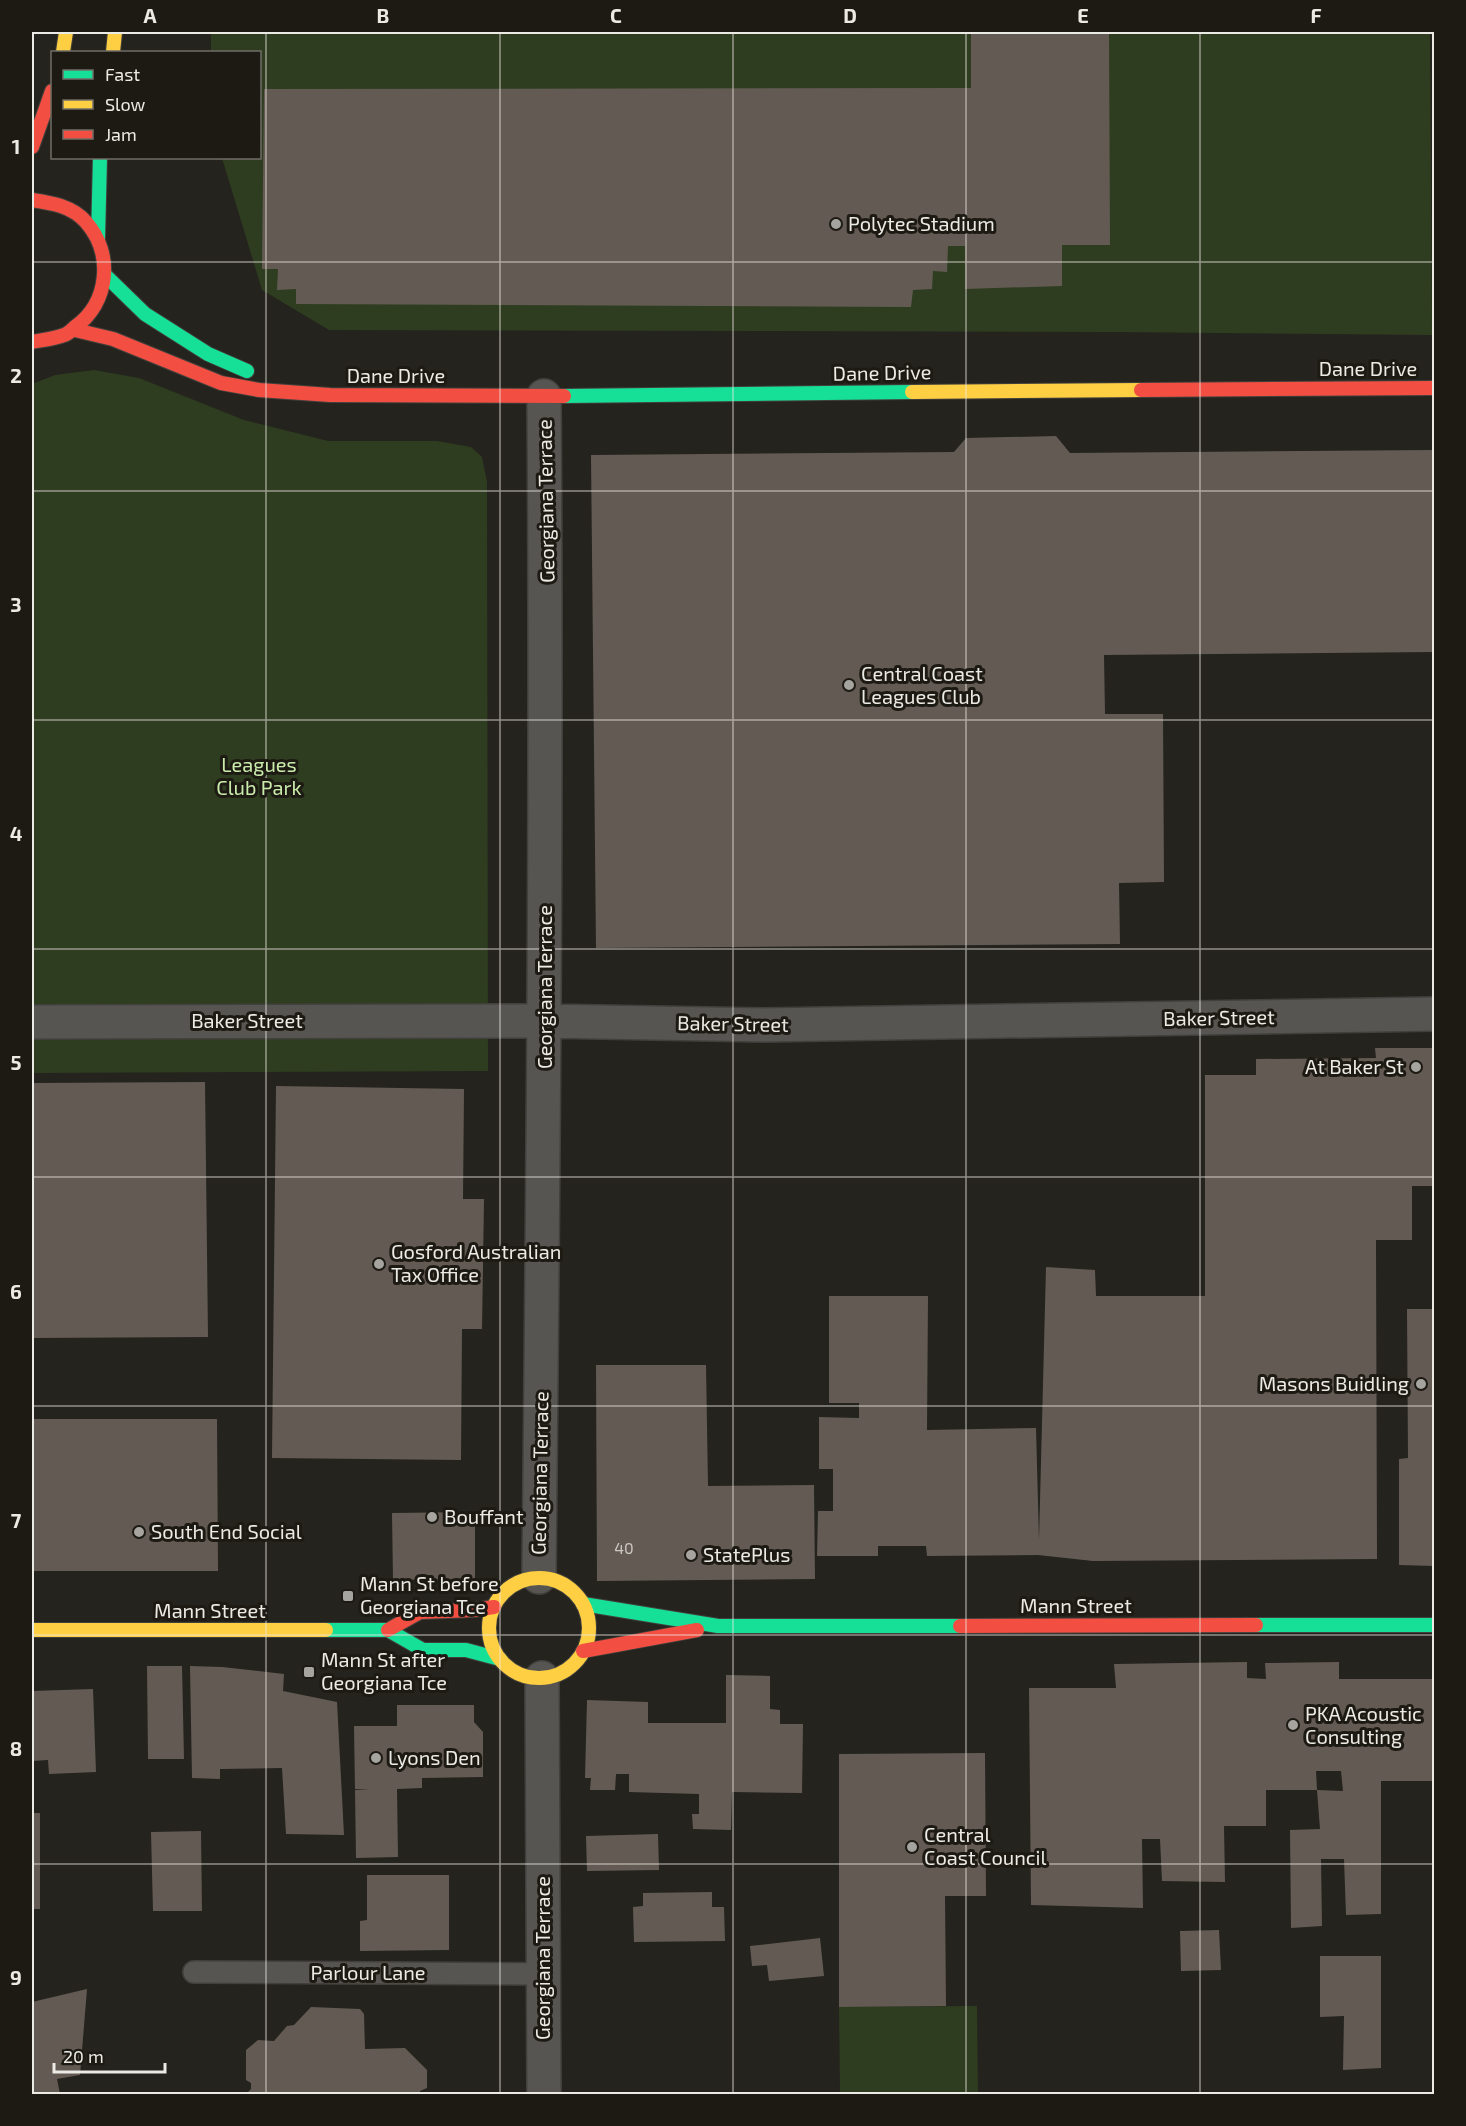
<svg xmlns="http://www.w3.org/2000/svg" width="1466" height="2126" viewBox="0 0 1466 2126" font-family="'Exo 2',sans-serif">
  <rect width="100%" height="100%" fill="#24231e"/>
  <!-- green -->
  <path fill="#2e3d1f" d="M211,32H1430L1432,335L1114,332L329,330L262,290L222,158H260V52H211Z
    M94,370L139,378L244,420L328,441H437L471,447L482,457L487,482L488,1071L32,1073V384L55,375Z
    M977,2006L978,2094H840L839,2007Z"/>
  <!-- building -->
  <path fill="#635b53" d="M971,32H1109L1110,245H1062V286L965,289V246H948L947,272L933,271L932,289L913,290L911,307L296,304V289L277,290L278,269H262L264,89L971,88Z
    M1056,436L1070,453L1434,450V652L1104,655L1105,714H1163L1164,882L1119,883L1120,944L596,948L591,455L954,452L966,438Z
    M1375,1048H1434V1186H1412V1240H1376L1377,1559L1093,1561L1038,1555L927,1556L926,1546H878V1556H817L818,1511H833V1469H819V1417L859,1418V1403H829V1296H928L927,1430L1036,1428L1039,1540L1046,1267L1095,1270L1096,1296H1205V1075H1256V1059L1376,1058Z
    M205,1082L208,1337L32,1338V1083Z
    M276,1086L464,1089L463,1199H484L482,1329H462L461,1460L272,1458Z
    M1407,1309H1434V1566L1399,1565V1459L1408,1458Z
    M596,1365H706L708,1486L814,1485L815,1579L597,1581Z
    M32,1419H217L218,1571H32Z
    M475,1512V1579L393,1580L392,1513Z
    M1247,1662V1678L1266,1679L1265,1663L1339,1662V1679H1434V1781H1381V1914L1346,1915L1344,1859H1321L1322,1926L1291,1928L1290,1830L1320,1829L1317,1790L1343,1791L1341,1771H1316L1317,1790H1266V1826H1224L1225,1882L1162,1881L1160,1839H1142L1143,1908L1031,1905L1029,1688H1116L1114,1664Z
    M147,1666H182L184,1759H148Z
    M190,1666L222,1667L284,1674L283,1691L337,1702L344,1835L286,1834L282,1768L220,1769V1779L192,1778Z
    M726,1675L770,1676V1709L780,1710V1724H803L802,1793L732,1792L731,1830L693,1829L692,1814H699V1794L629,1792V1774H616L615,1790H590L591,1778H585L587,1700L648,1702V1723H726Z
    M93,1689L96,1772L49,1774L48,1760L32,1761V1691Z
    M397,1705H474V1722L483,1732V1777L422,1778V1788L397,1789L398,1857L356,1858L355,1790L369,1789H355L354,1726H397Z
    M985,1753L986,1896H945L946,2006L839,2007V1754Z
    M32,1813H40V1909H32Z
    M201,1831L202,1911H153L151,1832Z
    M658,1834L659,1870L587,1871L586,1836Z
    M367,1875H449V1950L360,1951V1921L367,1920Z
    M712,1892V1907H724L725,1941L634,1942L633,1907L643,1906V1893Z
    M1219,1930L1221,1970L1181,1971L1180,1931Z
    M820,1938L824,1976L769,1981L767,1965L752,1966L750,1946Z
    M1320,1956H1381V2068L1343,2070L1344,2016L1320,2017Z
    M87,1989L80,2075L57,2079L60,2094H32V2002Z
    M311,2007L360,2009L364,2014L365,2049L405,2048L427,2070V2088L420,2091V2094H246L251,2089V2083L246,2080V2050L258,2040L274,2041L287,2026L294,2025Z"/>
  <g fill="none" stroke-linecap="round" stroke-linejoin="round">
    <!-- lane casing -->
    <g stroke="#42403c" stroke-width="24">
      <path id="lane" d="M194,1972L543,1974"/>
    </g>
    <!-- street casing -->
    <g stroke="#42403c" stroke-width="36">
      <path id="street" d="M32,1022L545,1021L765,1025L1434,1014
        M539,1577C543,1183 547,790 544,396
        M542,1678L544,2094"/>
    </g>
    <!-- fast casing -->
    <g stroke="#42403c" stroke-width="16">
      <path id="fast" d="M98,238L100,158
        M106,276L145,314L208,354L247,371
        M564,396L912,392
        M583,1604L718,1626H960
        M1256,1625H1434
        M326,1630H388L423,1650H466L500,1659"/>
    </g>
    <!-- slow casing -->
    <g stroke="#42403c" stroke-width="16">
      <path id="slow" d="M63,52L66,32
        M113,52L115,32
        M912,392L1141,390
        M489 1628a50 50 0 1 1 100 0a50 50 0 1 1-100 0Z
        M32,1630H326"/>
    </g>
    <!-- jam casing -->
    <g stroke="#42403c" stroke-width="16">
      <path id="jam" d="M32,147L52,91
        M32,200C52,203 72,206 86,222C114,254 109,303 75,327C72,330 68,334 64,335C54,339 42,340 32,342
        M75,330L113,339L221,383L259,390L330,395L564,396
        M1141,390L1434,388
        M960,1626L1256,1625
        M388,1630L420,1612L474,1610L494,1607
        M583,1651L697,1630"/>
    </g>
    <!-- lane -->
    <use href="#lane" stroke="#565552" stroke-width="21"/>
    <!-- street -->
    <use href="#street" stroke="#565552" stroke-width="33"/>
    <!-- fast -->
    <use href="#fast" stroke="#16e098" stroke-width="14"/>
    <!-- slow -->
    <use href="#slow" stroke="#ffcf43" stroke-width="14"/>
    <!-- jam -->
    <use href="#jam" stroke="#f24e42" stroke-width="14"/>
  </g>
  <!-- grid -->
  <path fill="none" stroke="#eceae5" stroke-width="1.5" stroke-opacity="0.55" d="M266,32V2094M500,32V2094M733,32V2094M966,32V2094M1200,32V2094M32,262H1434M32,491H1434M32,720H1434M32,949H1434M32,1177H1434M32,1406H1434M32,1635H1434M32,1864H1434"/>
  <!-- markers -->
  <g fill="#a6a49f" stroke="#1d1a13" stroke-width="2">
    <circle cx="836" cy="224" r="6"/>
    <circle cx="849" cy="685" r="6"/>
    <circle cx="1416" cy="1067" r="6"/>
    <circle cx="379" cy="1264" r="6"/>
    <circle cx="1421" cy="1384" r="6"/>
    <circle cx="432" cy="1517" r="6"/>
    <circle cx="139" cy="1532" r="6"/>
    <circle cx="691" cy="1555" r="6"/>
    <rect x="342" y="1590" width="12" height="12" rx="3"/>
    <rect x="303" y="1666" width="12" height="12" rx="3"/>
    <circle cx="1293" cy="1725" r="6"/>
    <circle cx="376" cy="1758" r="6"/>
    <circle cx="912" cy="1847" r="6"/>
  </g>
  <g text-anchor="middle" stroke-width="6" stroke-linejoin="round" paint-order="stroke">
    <!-- number labels -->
    <g font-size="16" fill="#cac6c0">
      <text x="624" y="1554">40</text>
    </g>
    <!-- poi labels -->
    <g font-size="20" fill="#eceae5" stroke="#1d1a13" text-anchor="start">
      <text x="848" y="231">Polytec Stadium</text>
      <text x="861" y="681">Central Coast<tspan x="861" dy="23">Leagues Club</tspan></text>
      <text x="1404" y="1074" text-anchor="end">At Baker St</text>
      <text x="391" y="1259">Gosford Australian<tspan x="391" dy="23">Tax Office</tspan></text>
      <text x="1409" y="1391" text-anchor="end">Masons Buidling</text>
      <text x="444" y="1524">Bouffant</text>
      <text x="151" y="1539">South End Social</text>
      <text x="703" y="1562">StatePlus</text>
      <text x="360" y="1591">Mann St before<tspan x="360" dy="23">Georgiana Tce</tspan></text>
      <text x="321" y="1667">Mann St after<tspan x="321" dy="23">Georgiana Tce</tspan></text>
      <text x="1305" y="1721">PKA Acoustic<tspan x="1305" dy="23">Consulting</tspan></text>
      <text x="388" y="1765">Lyons Den</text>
      <text x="924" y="1842">Central<tspan x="924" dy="23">Coast Council</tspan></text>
    </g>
    <!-- street labels -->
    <g font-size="20" fill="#eceae5" stroke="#1d1a13">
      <text x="1368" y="376">Dane Drive</text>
      <text transform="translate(882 373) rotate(-1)" y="7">Dane Drive</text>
      <text x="396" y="383">Dane Drive</text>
      <text transform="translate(546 501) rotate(-91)" y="7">Georgiana Terrace</text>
      <text transform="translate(545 987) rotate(-90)" y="7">Georgiana Terrace</text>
      <text transform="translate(1219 1018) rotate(-1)" y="7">Baker Street</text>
      <text x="247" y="1028">Baker Street</text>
      <text transform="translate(733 1024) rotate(1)" y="7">Baker Street</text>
      <text transform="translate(540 1473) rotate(-89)" y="7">Georgiana Terrace</text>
      <text x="1076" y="1613">Mann Street</text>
      <text x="210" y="1618">Mann Street</text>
      <text transform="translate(543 1958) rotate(-90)" y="7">Georgiana Terrace</text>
      <text x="368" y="1980">Parlour Lane</text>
    </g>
    <!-- park labels -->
    <g font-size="20" fill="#caecab" stroke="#1d1a13">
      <text x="259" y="772">Leagues<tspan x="259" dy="23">Club Park</tspan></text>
    </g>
  </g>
  <!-- border -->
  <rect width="1466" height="2126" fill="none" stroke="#1d1a13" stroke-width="66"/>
  <!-- legend -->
  <rect x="51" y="51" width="210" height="108" fill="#1d1a13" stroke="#706d67" stroke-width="1.5"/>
  <rect x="63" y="70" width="30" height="9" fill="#16e098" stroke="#706d67" stroke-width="1.5"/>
  <text x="105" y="81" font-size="18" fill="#eceae5">Fast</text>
  <rect x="63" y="100" width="30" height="9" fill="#ffcf43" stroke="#706d67" stroke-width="1.5"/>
  <text x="105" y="111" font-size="18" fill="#eceae5">Slow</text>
  <rect x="63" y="130" width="30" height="9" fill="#f24e42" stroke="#706d67" stroke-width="1.5"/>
  <text x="105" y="141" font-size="18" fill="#eceae5">Jam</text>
  <!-- scale -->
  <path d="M54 2063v9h111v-9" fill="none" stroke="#eceae5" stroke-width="3"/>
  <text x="63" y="2063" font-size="18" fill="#eceae5" stroke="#1d1a13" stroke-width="4.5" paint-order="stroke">20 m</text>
  <rect x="33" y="33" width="1400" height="2060" fill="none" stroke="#eceae5" stroke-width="2"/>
  <g font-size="20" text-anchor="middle" font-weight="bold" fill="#eceae5">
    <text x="150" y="23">A</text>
    <text x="383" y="23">B</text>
    <text x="616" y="23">C</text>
    <text x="850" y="23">D</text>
    <text x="1083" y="23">E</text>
    <text x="1316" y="23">F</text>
    <text x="16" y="154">1</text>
    <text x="16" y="383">2</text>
    <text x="16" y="612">3</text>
    <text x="16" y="841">4</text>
    <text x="16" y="1070">5</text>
    <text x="16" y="1299">6</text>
    <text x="16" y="1528">7</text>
    <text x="16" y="1756">8</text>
    <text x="16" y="1985">9</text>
  </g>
</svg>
